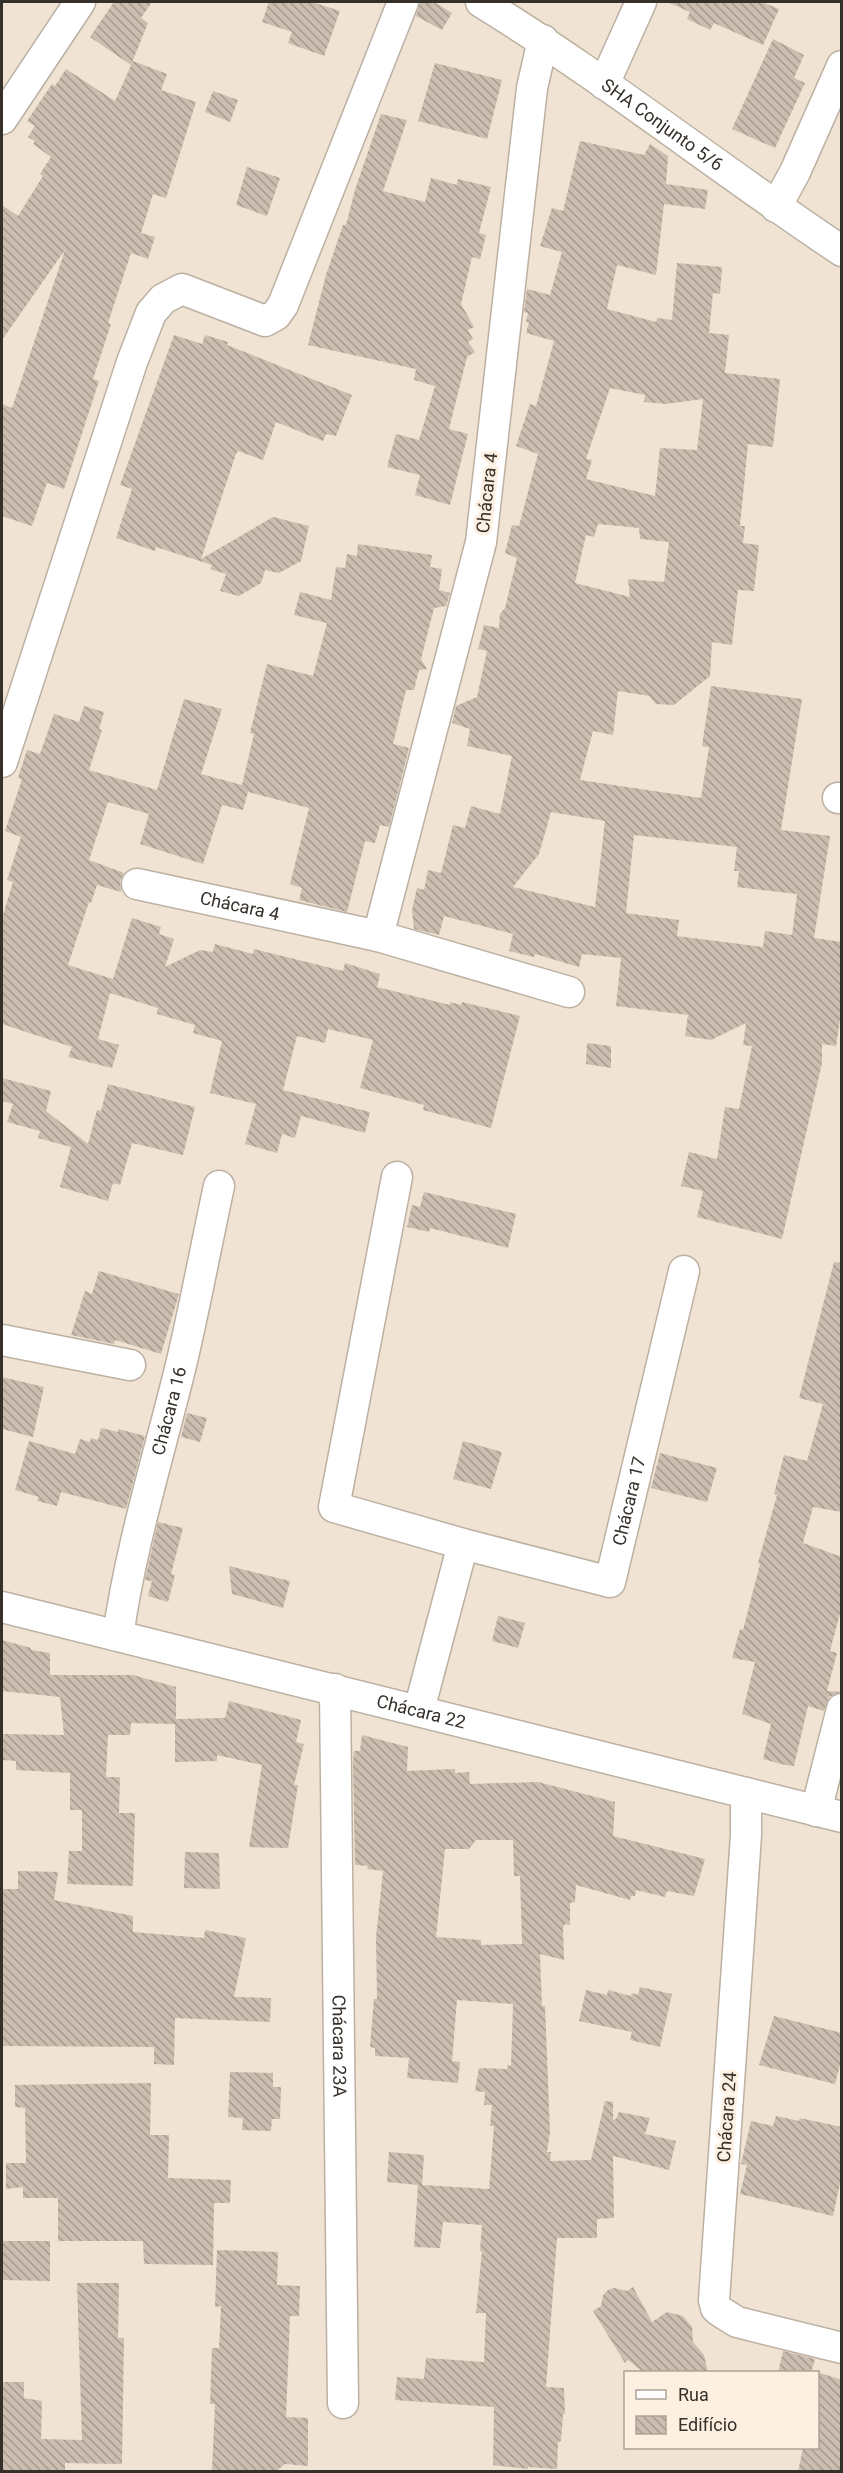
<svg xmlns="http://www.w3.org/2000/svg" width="843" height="2473" viewBox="0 0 843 2473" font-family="Roboto,sans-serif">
  <defs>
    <pattern id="building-back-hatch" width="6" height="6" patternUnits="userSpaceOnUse" patternTransform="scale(1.5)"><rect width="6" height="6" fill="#cbbeb0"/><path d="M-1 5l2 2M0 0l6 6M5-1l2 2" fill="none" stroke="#a69b8f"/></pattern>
  </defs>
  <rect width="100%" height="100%" fill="#f0e3d4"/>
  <!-- building -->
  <path fill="url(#building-back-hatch)" fill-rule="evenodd" d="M114,2H152L141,18L148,23L131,65L90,37Z
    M269,2H312L340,11L324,56L288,43L292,32L262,22Z
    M420,2H434L452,13L442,30L416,16Z
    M667,2H762L779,9L763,45L714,23L710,30L687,19L690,12Z
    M773,39L804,55L794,78L805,83L775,148L732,129Z
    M133,61L167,74L161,90L196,102L166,198L153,194L141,233L155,237L148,259L131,253L108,323L111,324L93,379L99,381L64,489L47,483L32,526L2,516V404L12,408L65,250L2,340V205L18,216L43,176L40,174L51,157L33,144L35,141L28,137L35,126L27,121L52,84L55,86L66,69L115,101Z
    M435,63L502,80L487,139L418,121Z
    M213,91L238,100L230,122L205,112Z
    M381,114L407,120L383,191L425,202L431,178L457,185L458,179L491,187L479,233L486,235L480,259L472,257L461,304L474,327L468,330L473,339L468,342L475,352L467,357L449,429L468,434L450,505L415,495L420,475L387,467L396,434L419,440L435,386L414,380L416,369L308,345L326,275L343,225H346L355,190Z
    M580,141L644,155L650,144L668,156L666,184L708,190L705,209L664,204L656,275L617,265L607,309L656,322L657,318L672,320L677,263L722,267L720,294L713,293L709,333L729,335L725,373L780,379L773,447L748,444L740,526H745L743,543L759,545L754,591L738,590L732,645L712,642L710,676L674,705L656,704L649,696L618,691L613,735L593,731L580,780L701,798L709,747L702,746L711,686L802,699L781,830L830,836L814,938L842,942V1006L836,1046L822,1044V1063L782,1239L697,1217L703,1191L681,1186L689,1152L717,1159L725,1107L739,1109L752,1046L743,1045L746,1023L711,1040L685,1036L688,1015L616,1006L621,958L582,954L579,967L535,954L534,957L509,951L513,934L444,916L439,935L414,929L412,910L417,888L424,890L428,870L441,873L453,825L465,828L471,806L500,814L512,756L467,746L470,729L452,723L456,706L477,697L487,651L478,649L484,625L499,628L500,614L505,608L517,558L505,553L512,525L519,526L538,454L516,446L530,404L536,406L554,341L526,333L529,322H526L528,313L524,312L527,289L550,295L562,252L540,246L552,208L563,211ZM610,388L645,395L644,402L666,404L703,399L697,450L660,448L655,496L586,479L592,460L586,459ZM598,524L639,528L640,539L669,542L664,582L628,579L630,597L575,583L586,535L594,537ZM551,812L605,821L595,907L513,887L539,854ZM634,835L737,847L734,871H739L737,887L797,894L792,935L765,931L763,947L677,936L679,920L626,913Z
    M247,167L280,178L267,216L236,205Z
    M174,335L202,344L205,335L228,342L227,345L352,395L336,436L326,434L323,441L276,422L263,460L238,451L236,454L201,559L273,517L309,526L301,561L279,573L265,570L261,583L239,596L220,591L226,574L210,569L212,565L156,547L155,551L116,538L132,489L120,485Z
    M358,544L432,555L430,567L442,569L439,590L450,593L446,606L434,608L421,659L427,669L419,670L414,690H406L393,744L409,748L389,827L380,825L375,843L365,841L347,912L299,900L302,888L290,884L309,808L248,792L243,810L222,805L203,864L140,844L149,814L108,802L89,860L124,873L120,881L121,891V892L97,885L91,903L89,902L68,965L113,979L132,918L161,927L159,934L174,939L165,967L200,950L213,952L215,944L253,954L254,949L343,971L345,963L380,974L377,987L450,1005V1002L461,1005L462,1002L520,1016L491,1128L423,1110L424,1105L360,1088L373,1040L328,1029L325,1043L297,1036L283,1090L370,1112L365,1133L301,1116L295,1138L282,1134L277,1153L245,1144L256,1104L210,1093L222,1041L193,1033L195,1025L157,1014L158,1008L110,993L98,1039L119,1045L112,1068L68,1057L72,1047L2,1024V918L13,882L7,880L21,837L5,831L22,779L18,778L27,750L40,754L54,714L79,722L84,706L104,712L99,729L102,730L89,770L157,790L184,699L222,709L201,774L242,785L254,734L250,733L267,664L313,676L327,623L294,615L300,592L331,600L336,567L345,568L347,554L357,556Z
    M587,1043L611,1046V1068L586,1064Z
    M2,1078L51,1091L46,1111L88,1144L97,1110L101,1111L108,1084L195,1107L183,1155L132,1143L120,1185L113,1183L108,1201L60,1187L71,1147L38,1138L40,1131L7,1122L13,1104L2,1101Z
    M424,1192L516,1214L508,1248L430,1228L429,1232L407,1227L412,1205L420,1207Z
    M834,1262L842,1263V1512L813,1507L803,1543L842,1557V1606L830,1651L837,1653L827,1691L842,1692L829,1697L824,1711L808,1706L794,1766L785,1765L763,1759L771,1724L742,1714L755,1662L732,1658L740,1629L743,1630L760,1564L758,1563L777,1495L774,1494L784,1455L807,1461L823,1404L799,1398Z
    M99,1271L179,1294L161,1354L115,1340L114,1344L71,1335L85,1291L92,1294Z
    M2,1377L44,1387L33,1437L2,1429Z
    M187,1413L207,1418L200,1442L181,1437Z
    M101,1428L118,1432V1429L145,1436L126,1509L61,1492L57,1506L37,1501L39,1497L15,1490L29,1441L75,1454L80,1439L90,1442L91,1438L98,1440Z
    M463,1441L502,1452L491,1489L453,1479Z
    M660,1453L717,1468L707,1502L651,1488Z
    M158,1522L183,1528L171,1574L175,1575L168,1602L148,1596L152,1581L145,1580Z
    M229,1566L290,1581L283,1608L232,1594Z
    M498,1616L525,1623L518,1648L492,1641Z
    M2,1640L31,1648V1650L50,1653V1675H133L176,1687V1719L225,1718L229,1701L301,1720L296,1742L304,1744L294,1785H298L288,1848L249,1847L262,1765L217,1755V1761L175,1762V1724L131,1723L130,1735H108L106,1777H120L119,1813H135L133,1886L67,1884L69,1851H82V1810H70V1773L16,1770V1761L2,1760V1734L64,1735L60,1697L2,1691Z
    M362,1735L408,1747L407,1771L455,1769V1773L469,1772L470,1784L538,1782L615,1802L613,1836L705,1859L694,1896L667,1891L665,1897L636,1890L635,1896H631L630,1900L576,1885L575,1902L570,1903V1925L565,1924L563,1928L564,1960L540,1954L542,2006H545L550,2132L547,2152H551L550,2161L591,2160L605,2101L613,2102V2120L616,2119L619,2112L650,2118L645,2134L676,2141L669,2170L613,2156L614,2218L597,2219V2238H557L546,2387L564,2388L565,2414H563L561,2441L558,2442L557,2469L528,2467V2469L493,2465L494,2407L395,2400L397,2377L424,2379L426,2358L484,2362L486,2313H476L482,2251H480L482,2225L443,2222L440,2248L414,2247L418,2185L387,2182L389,2152L424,2155L422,2185L489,2189L494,2126H490L492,2105H484L485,2092L475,2091L479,2068L507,2069L508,2065L511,2066L513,2004L457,2000L452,2061L460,2062L458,2083L407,2078L409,2058L375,2056V2048L370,2047L374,1999H377L376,1937L383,1871L367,1869L368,1866L355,1865L353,1763L354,1751H360ZM476,1840H513L514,1876H520L522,1944L481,1945V1940L436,1937L445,1849H469Z
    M185,1852L219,1853L220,1889L184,1888Z
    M18,1871L58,1872L54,1900L133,1916V1932L204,1938L205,1930L246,1938L234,1997L271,1998L270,2022L175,2018L174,2065L154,2064V2047L2,2046V1889H18Z
    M640,1987L672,1994L660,2047L630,2040L632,2032L579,2021L586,1990L607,1995L608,1990L631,1996L632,1993L638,1995Z
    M774,2016L842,2033V2057L835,2084L759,2065Z
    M230,2072L273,2073V2087H281L280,2119H272L271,2131L242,2130L243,2118L228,2117Z
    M151,2083L150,2135H169L168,2178L231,2180L230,2203H214L213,2265L144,2264L143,2241H58V2198H23V2187L6,2189V2163H26L25,2108L15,2107V2085Z
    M776,2116L799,2121L800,2118L842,2127V2174L833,2216L740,2194L747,2165L741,2164L751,2121L773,2126Z
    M2,2241H50V2281L2,2280Z
    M217,2250L278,2252L277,2285L300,2286L299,2316H290L286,2417L308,2418V2466L285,2464L275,2472L212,2470L215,2404H210L212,2348H219L221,2306L215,2307Z
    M77,2283H119L118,2338H124L122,2464L65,2463V2472L2,2471V2382H24V2398L42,2401L41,2439L82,2440Z
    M633,2287L652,2322L667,2312L683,2316L692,2327L693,2342L704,2355L708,2373H644L628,2360L625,2363L593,2311L601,2306L603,2295L608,2290L614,2288L627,2291Z
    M783,2351L815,2359L811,2373H778Z
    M817,2372L842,2380V2472H798L803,2448H818Z"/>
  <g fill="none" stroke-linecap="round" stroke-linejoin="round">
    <!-- minor casing -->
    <g stroke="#bcb0a2" stroke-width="33">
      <g id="minor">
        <path id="s1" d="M481,2C605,78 720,170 842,251"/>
        <path d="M543,40L532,88L481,542L378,936L569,992"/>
        <path d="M604,84L641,2"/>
        <path d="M2,119L80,2"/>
        <path d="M776,207L795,172L842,66"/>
        <path d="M2,762L132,362L151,313L163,299L182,289L265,321L276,315L283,305L403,2"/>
        <path d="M838,798H842"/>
        <path id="s2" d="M137,884L378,936"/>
        <path id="s3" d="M397,1177L334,1507L463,1544L610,1582L684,1271"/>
        <path d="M2,1340L130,1365"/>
        <path id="s4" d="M2,1607L842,1817"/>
        <path id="s5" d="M118,1636C131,1544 159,1455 181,1365C195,1306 206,1246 219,1186"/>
        <path id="s6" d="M335,1689L343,2403"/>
        <path d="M419,1710L463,1544"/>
        <path d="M746,1793V1835L714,2300L716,2308L721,2312L737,2322L842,2348"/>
        <path d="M816,1811L842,1709"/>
      </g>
    </g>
    <!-- minor -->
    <use href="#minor" stroke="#fff" stroke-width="30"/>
  </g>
  <g text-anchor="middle" stroke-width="6" stroke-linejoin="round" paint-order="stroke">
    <!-- street labels -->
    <g font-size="18" fill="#35302a" stroke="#fdf0e1">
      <text dy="6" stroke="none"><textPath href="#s1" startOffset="219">SHA Conjunto 5/6</textPath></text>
      <text transform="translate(487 493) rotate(-84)" y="6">Chácara 4</text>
      <text dy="6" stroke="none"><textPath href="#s2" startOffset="105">Chácara 4</textPath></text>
      <text dy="6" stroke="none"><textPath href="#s5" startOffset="231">Chácara 16</textPath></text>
      <text dy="6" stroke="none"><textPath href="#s3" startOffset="705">Chácara 17</textPath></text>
      <text dy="6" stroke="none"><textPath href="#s4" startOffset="432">Chácara 22</textPath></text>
      <text dy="6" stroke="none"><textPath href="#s6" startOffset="357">Chácara 23A</textPath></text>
      <text transform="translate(727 2117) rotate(-86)" y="6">Chácara 24</text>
    </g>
  </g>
  <!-- border -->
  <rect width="843" height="2473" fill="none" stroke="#35302a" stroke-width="6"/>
  <!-- legend -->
  <rect x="624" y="2371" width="195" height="78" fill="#fdf0e1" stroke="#ada398" stroke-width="1.5"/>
  <rect x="636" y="2390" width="30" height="9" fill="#ffffff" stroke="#ada398" stroke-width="1.5"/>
  <text x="678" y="2401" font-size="18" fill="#35302a">Rua</text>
  <rect x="636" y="2416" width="30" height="18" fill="url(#building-back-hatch)" stroke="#ada398" stroke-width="1.5"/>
  <text x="678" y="2431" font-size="18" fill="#35302a">Edifício</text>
</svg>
